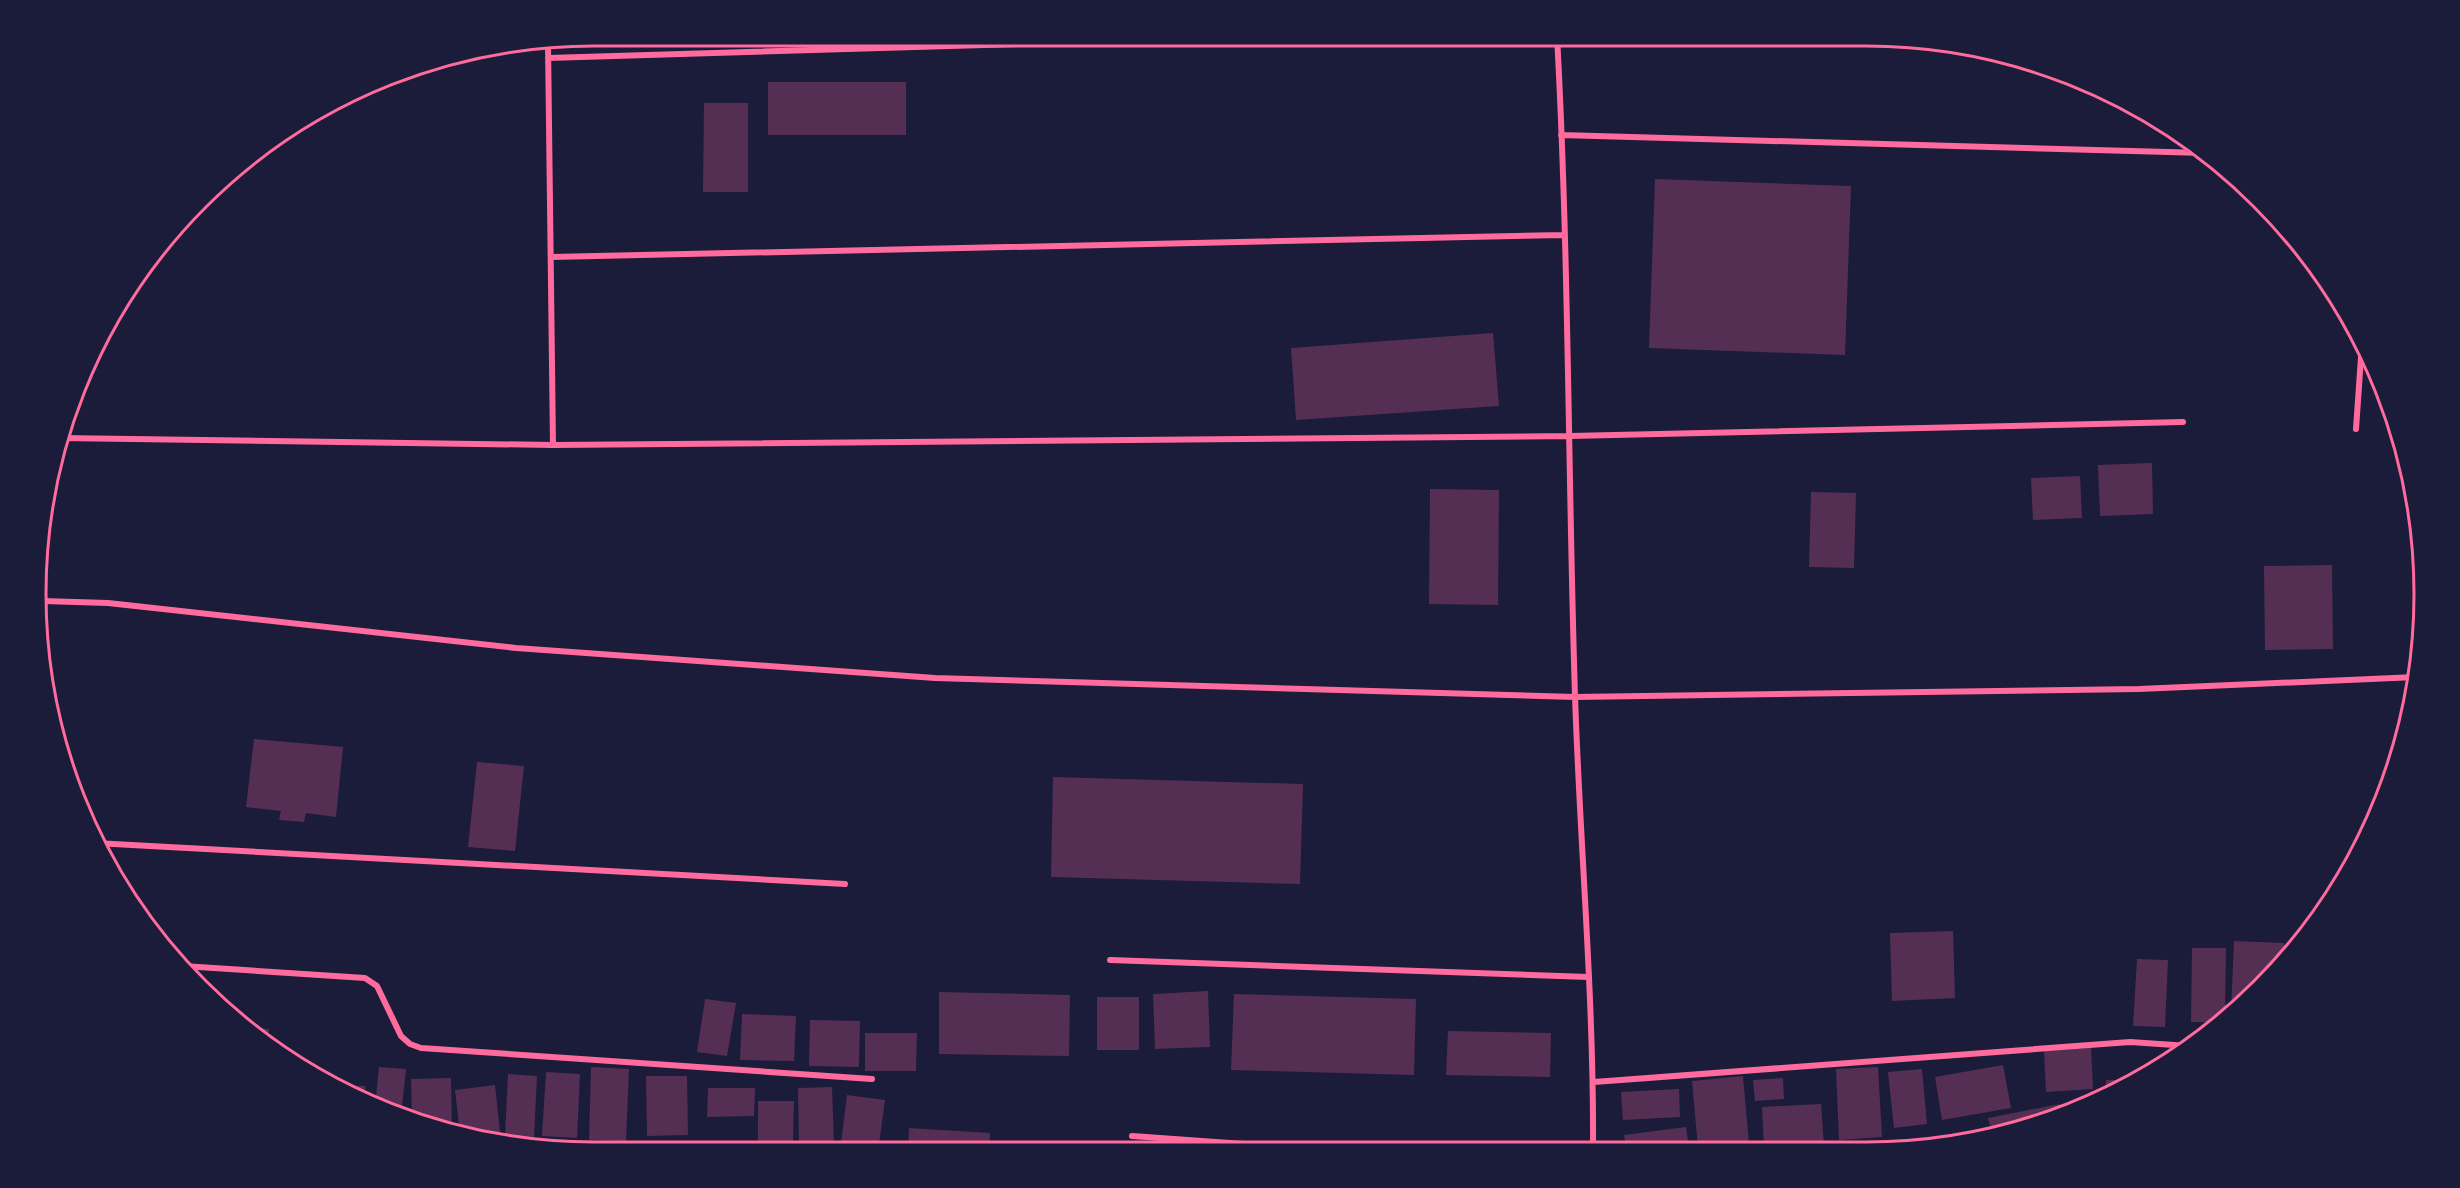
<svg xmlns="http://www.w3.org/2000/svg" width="2460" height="1188" viewBox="0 0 2460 1188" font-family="'Varela Round',sans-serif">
  <rect width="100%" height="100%" fill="#1b1b3a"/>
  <!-- building -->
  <path fill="#542f53" d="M768,82H906V135H768Z
    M704,103H748V192H703Z
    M1655,179L1851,186L1845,355L1649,348Z
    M1493,333L1499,406L1296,420L1291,348Z
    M2152,463L2153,514L2100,516L2098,465Z
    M2080,476L2082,518L2033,520L2031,478Z
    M1430,489L1499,490L1498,605L1429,604Z
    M1811,492L1856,493L1854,568L1809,567Z
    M2332,565L2333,649L2265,650L2264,566Z
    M254,739L343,747L336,817L306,813L304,822L279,820L281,811L246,807Z
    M477,762L524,766L515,851L468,847Z
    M1053,777L1303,784L1300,884L1051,877Z
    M1953,931L1955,998L1892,1001L1890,933Z
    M2234,941L2284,943L2283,959L2231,1011Z
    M2192,948H2226L2225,1017L2220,1022H2191Z
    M2137,959L2168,960L2165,1027L2133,1026Z
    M1208,991L1210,1047L1155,1049L1153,994Z
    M939,992L1070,995L1069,1056L939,1054Z
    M1234,994L1416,999L1414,1075L1231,1070Z
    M1097,997H1139V1050H1097Z
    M705,999L736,1003L727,1056L697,1052Z
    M742,1014L796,1016L794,1061L740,1060Z
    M810,1020L860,1021L859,1067L809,1066Z
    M246,1027L269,1029L267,1044L249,1029Z
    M1448,1031L1551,1033L1550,1077L1446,1075Z
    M865,1033H917L916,1071H865Z
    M2091,1048L2093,1089L2046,1092L2044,1051Z
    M2003,1065L2011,1108L1942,1120L1935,1077Z
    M379,1067L406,1069L401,1116L375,1107Z
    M591,1067L629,1069L626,1141L589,1140Z
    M1878,1067L1882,1137L1839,1140L1836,1069Z
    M1922,1069L1927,1124L1894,1128L1888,1072Z
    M546,1072L580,1074L577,1138L542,1136Z
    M508,1074L537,1076L534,1138L505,1136Z
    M646,1076H687L688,1135L647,1136Z
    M1743,1076L1749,1144L1698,1148L1692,1081Z
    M451,1078L452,1131L412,1119L411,1079Z
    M1783,1078L1784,1099L1755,1101L1753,1080Z
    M2106,1080H2130L2105,1095Z
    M335,1085L365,1086V1101L343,1090Z
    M495,1085L500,1132L465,1135L460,1134L455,1090Z
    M832,1087L834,1145L799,1146L798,1088Z
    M708,1088H755L754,1116L707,1117Z
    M1679,1089L1680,1117L1623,1120L1621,1092Z
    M847,1095L885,1100L878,1151H840Z
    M758,1101H794L793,1141H758Z
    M1821,1104L1824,1145L1764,1148L1762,1107Z
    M2060,1104L2062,1114L1992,1133L1988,1118Z
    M1686,1127L1689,1148H1626L1624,1135Z
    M909,1128L990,1133L989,1151H908Z
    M1977,1131L1978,1137L1946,1145L1945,1137Z"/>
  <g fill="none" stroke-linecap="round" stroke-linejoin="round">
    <!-- minor -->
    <path stroke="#ff6b9d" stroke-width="6" d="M1557,36C1569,256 1568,476 1575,696C1580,847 1594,997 1593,1148
      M548,44L553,445
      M548,58L1286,36
      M1561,135L2204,153
      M551,257L1563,235
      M2356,429L2362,343
      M61,438L553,445L1570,436L2183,422
      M43,601L108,603L516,648L935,678L1575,697L2139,689L2416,677
      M95,843L845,884
      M1110,960L1588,977
      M183,966L365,978L377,986L401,1036L410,1044L421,1048L872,1079
      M1594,1082L2130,1042L2189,1046
      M1132,1136L1313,1149"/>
  </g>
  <!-- crop -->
  <path d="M0 0H2460V1188H0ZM594 46H1866A548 548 0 0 1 2414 594V594A548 548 0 0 1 1866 1142H594A548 548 0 0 1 46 594V594A548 548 0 0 1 594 46Z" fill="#1b1b3a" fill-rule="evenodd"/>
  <path fill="none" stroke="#ff6b9d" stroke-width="3" d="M594 46H1866A548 548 0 0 1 2414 594V594A548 548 0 0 1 1866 1142H594A548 548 0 0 1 46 594V594A548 548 0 0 1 594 46Z"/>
</svg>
